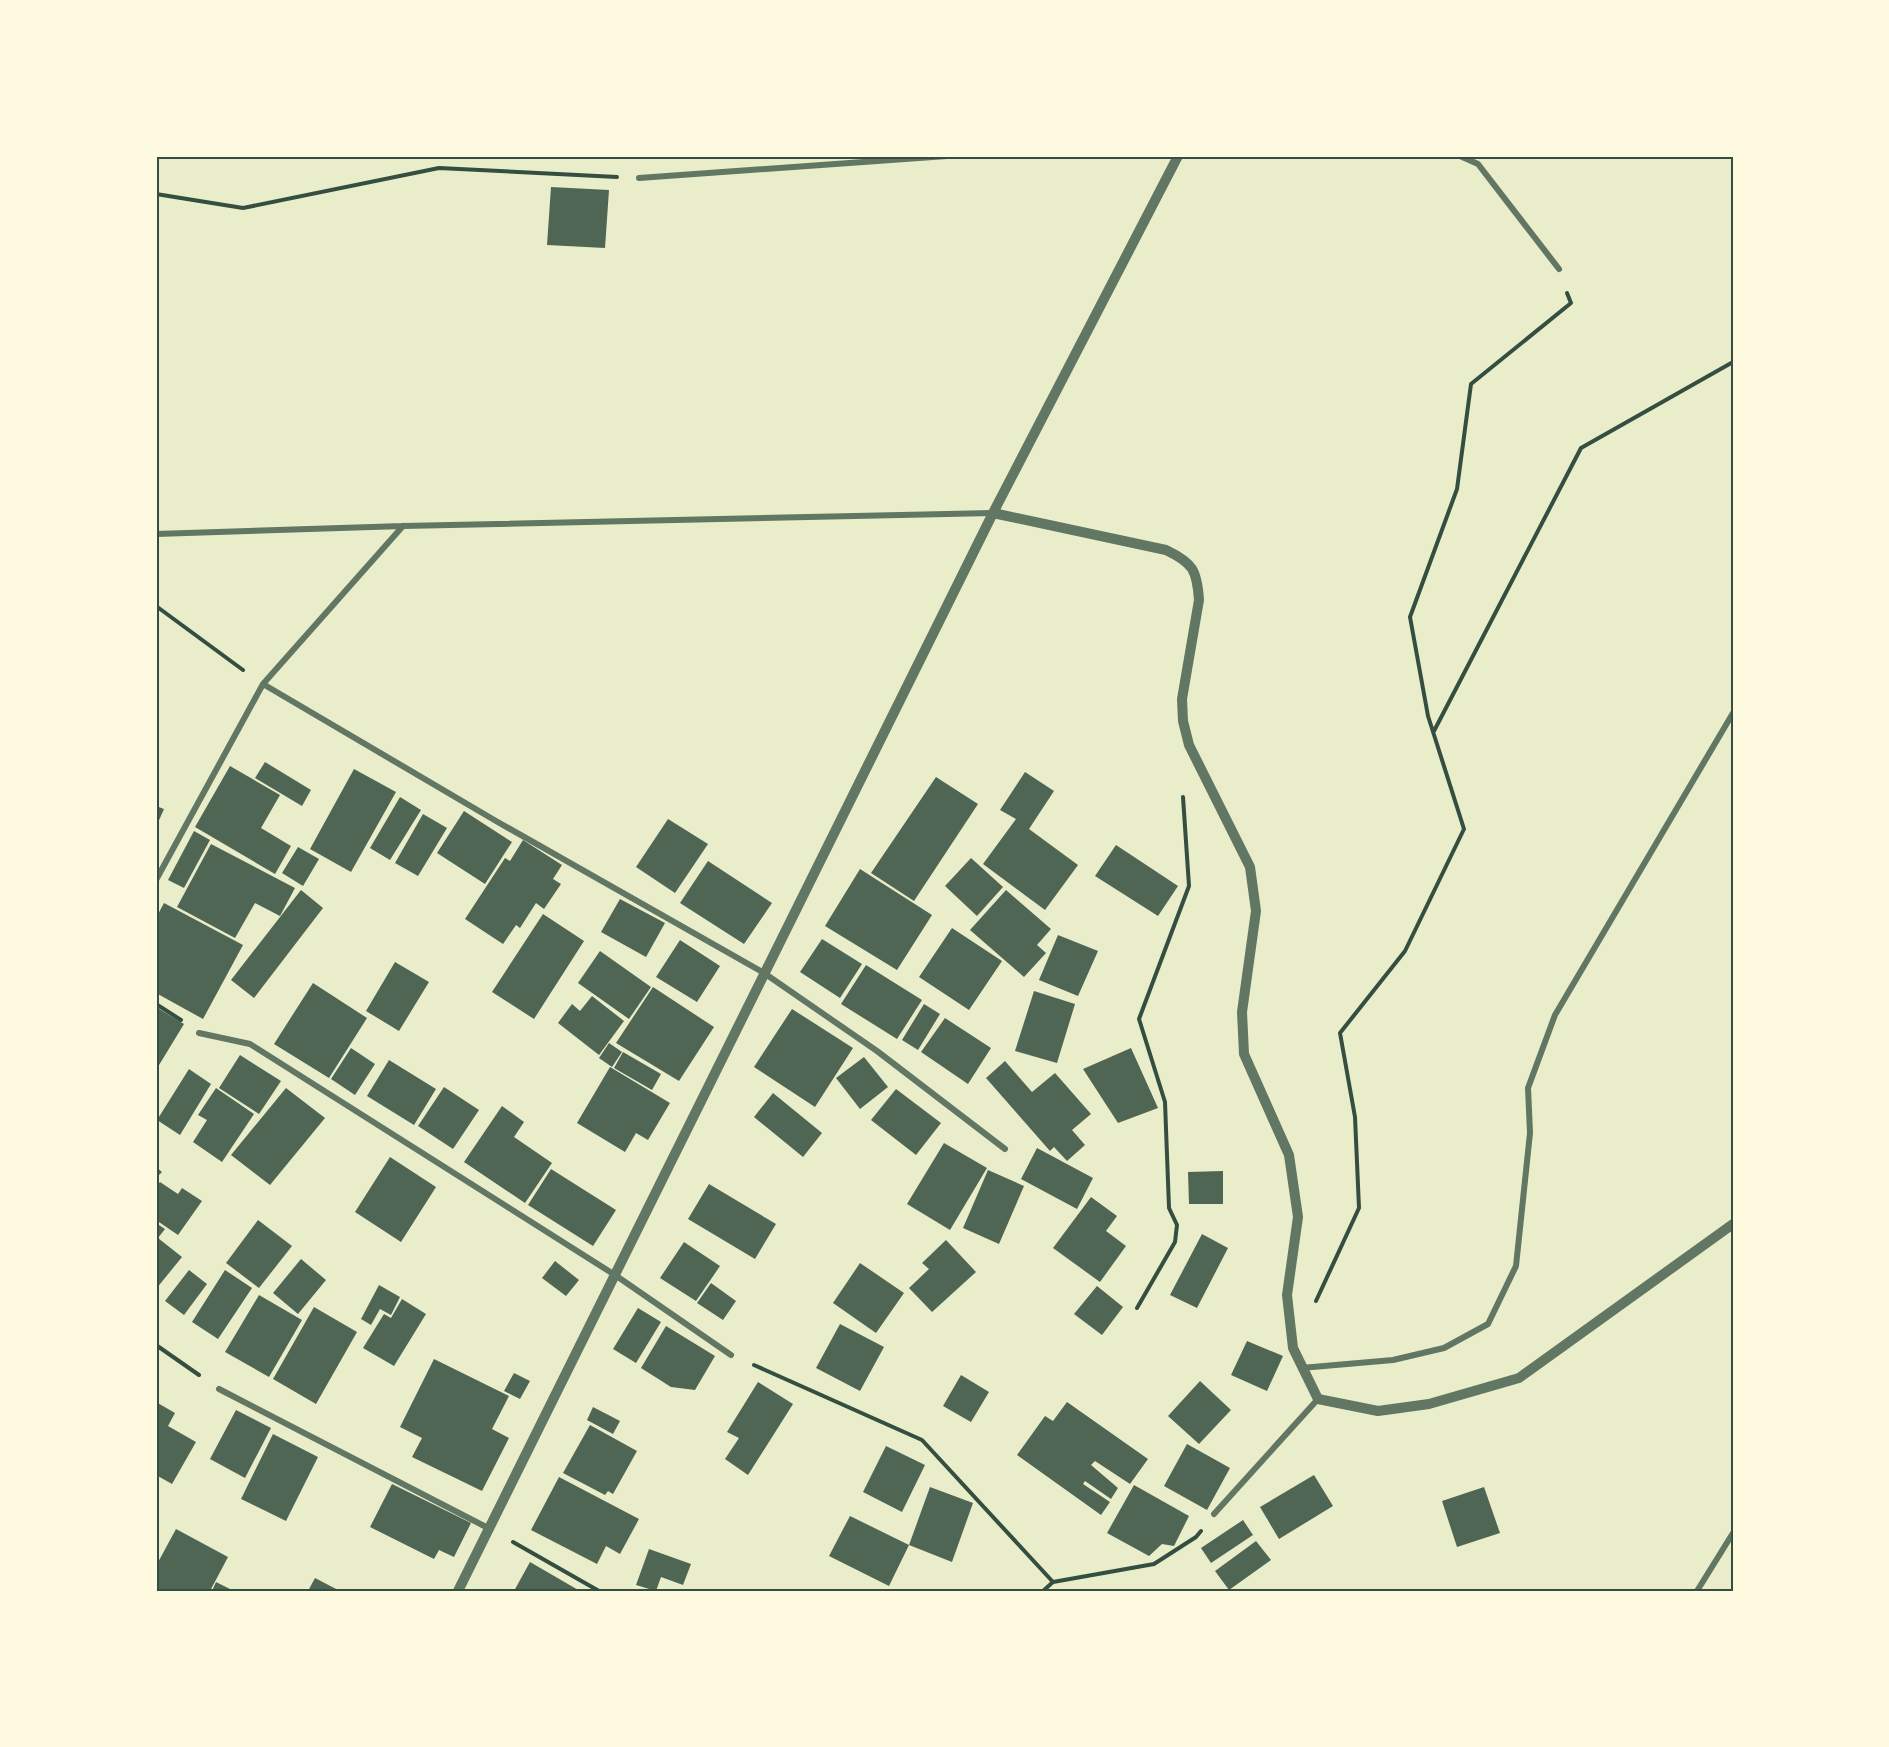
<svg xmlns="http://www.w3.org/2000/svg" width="1889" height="1747" viewBox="0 0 1889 1747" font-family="Helvetica,sans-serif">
  <rect width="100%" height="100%" fill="#e9edc9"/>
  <!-- building -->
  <path fill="#4f6655" d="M551,187L609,190L605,248L547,245Z
    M265,762L311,790L302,806L255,778Z
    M230,766L280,795L261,828L291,846L275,874L195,827Z
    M354,769L396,792L351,872L310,849Z
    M1025,772L1054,791L1029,829L1078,865L1045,910L983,864L1016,819L1000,810Z
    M936,777L978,804L914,901L871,873Z
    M400,797L421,810L390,860L370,848Z
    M156,806L164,809L156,827Z
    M464,811L512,842L485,884L437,853Z
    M423,814L447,828L418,876L395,863Z
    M668,819L708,844L675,893L636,867Z
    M194,831L210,840L184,888L168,880Z
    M523,840L562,865L553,879L561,884L544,909L536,903L520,928L516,925L503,944L465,919L505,858L510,861Z
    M211,844L295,888L280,916L255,903L235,938L177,907Z
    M1116,845L1178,886L1158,916L1095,876Z
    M298,847L319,859L303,886L282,873Z
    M971,858L1003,887L977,916L945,886Z
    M708,861L772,903L744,944L680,903Z
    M860,869L932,915L897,970L825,926Z
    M301,890L323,908L254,998L231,980Z
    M1006,890L1051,929L1037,945L1046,953L1024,977L970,930Z
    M620,899L665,923L646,957L601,932Z
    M164,903L243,945L203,1019L156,993V918Z
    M543,914L584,941L534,1019L492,992Z
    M952,928L1002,961L969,1010L919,977Z
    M1058,935L1098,951L1078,996L1039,980Z
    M822,939L862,964L840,998L800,972Z
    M680,940L720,966L697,1002L656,977Z
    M600,951L651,987L629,1019L578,983Z
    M395,962L429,982L399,1031L366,1011Z
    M866,965L922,1000L897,1039L841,1004Z
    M313,983L367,1018L329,1078L274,1044Z
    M653,987L714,1027L679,1081L616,1043Z
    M1034,991L1075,1004L1057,1063L1015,1051Z
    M592,996L624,1021L599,1055L558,1023L572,1004L580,1011Z
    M924,1004L940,1014L918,1050L902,1040Z
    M156,1007L184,1024L156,1070Z
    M792,1009L853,1048L815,1107L754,1067Z
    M945,1018L991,1048L968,1084L921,1052Z
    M609,1043L622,1052L612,1067L599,1058Z
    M351,1048L375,1064L355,1095L331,1079Z
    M1131,1048L1158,1108L1118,1123L1083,1069Z
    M623,1052L661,1074L652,1090L614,1068Z
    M240,1055L281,1081L259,1114L219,1088Z
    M864,1057L888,1087L860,1109L836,1078Z
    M389,1060L436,1089L414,1125L367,1096Z
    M1005,1061L1032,1092L1055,1073L1091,1114L1072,1130L1085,1145L1067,1161L1054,1147L1050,1151L986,1078Z
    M610,1067L670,1103L648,1140L636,1133L625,1152L577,1123Z
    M189,1069L211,1084L180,1135L157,1120Z
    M444,1087L479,1110L453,1149L418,1126Z
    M216,1088L254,1114L222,1162L193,1142L207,1120L198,1115Z
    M286,1088L325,1118L270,1185L231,1155Z
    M896,1089L941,1123L916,1155L871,1120Z
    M773,1093L822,1133L803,1157L754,1117Z
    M502,1106L524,1122L514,1137L552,1163L525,1203L464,1162Z
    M944,1143L987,1168L950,1230L907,1204Z
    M1037,1148L1093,1178L1077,1209L1021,1179Z
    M390,1157L436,1187L401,1242L355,1212Z
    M156,1167L162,1172L156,1178Z
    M551,1169L616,1210L593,1246L528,1205Z
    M988,1170L1024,1186L999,1244L963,1228Z
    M1223,1171V1204H1189L1188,1172Z
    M160,1182L178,1194L182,1188L202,1201L178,1235L156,1220V1187Z
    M709,1184L776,1224L755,1259L688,1219Z
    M1091,1197L1117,1216L1106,1231L1126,1246L1100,1282L1053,1248Z
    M258,1220L292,1246L259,1288L226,1263Z
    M156,1223L165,1229L158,1238L182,1257L156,1289Z
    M1202,1234L1228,1248L1197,1308L1170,1295Z
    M946,1240L976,1272L932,1312L909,1288L929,1269L922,1263Z
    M684,1242L720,1266L696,1301L660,1278Z
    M301,1259L326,1280L298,1314L273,1293Z
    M555,1261L579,1280L566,1296L542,1278Z
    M860,1263L904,1293L876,1333L833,1303Z
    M189,1270L207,1284L184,1315L165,1301Z
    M225,1270L252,1288L218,1339L192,1322Z
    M711,1283L736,1301L723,1320L697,1303Z
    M379,1285L400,1297L391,1315L380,1309L371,1325L361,1319Z
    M1097,1286L1123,1307L1102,1335L1074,1314Z
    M259,1295L302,1320L269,1377L225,1352Z
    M402,1299L426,1314L394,1366L363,1348L384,1314L391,1318Z
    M314,1307L357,1332L316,1404L273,1379Z
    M638,1308L661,1322L636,1363L613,1349Z
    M840,1324L884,1347L860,1391L816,1368Z
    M666,1326L715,1356L695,1390L671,1387L641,1368Z
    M1247,1341L1283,1356L1267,1391L1231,1375Z
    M434,1359L509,1396L492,1429L509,1438L482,1491L412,1457L422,1438L400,1427Z
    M514,1373L530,1381L520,1399L504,1391Z
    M961,1375L989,1392L971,1422L943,1406Z
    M1200,1381L1231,1410L1199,1444L1168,1416Z
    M758,1382L793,1404L748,1475L725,1459L739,1438L727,1432Z
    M156,1402L175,1413L168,1426L196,1442L172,1484L156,1475Z
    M1067,1402L1148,1459L1130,1484L1095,1461L1091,1465L1118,1488L1111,1499L1085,1481L1083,1484L1110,1502L1101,1515L1017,1455L1045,1416L1053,1421Z
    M593,1407L620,1421L613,1434L587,1420Z
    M236,1410L271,1428L245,1478L210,1459Z
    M590,1425L637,1451L613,1494L608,1491L605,1495L563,1473Z
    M273,1434L318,1457L286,1521L241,1499Z
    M1187,1444L1230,1468L1207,1510L1164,1486Z
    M886,1446L925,1465L902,1512L863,1492Z
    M1314,1475L1333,1506L1279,1539L1260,1507Z
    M559,1477L639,1519L620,1554L606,1546L597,1564L531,1530Z
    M392,1484L471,1523L454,1557L439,1550L434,1559L370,1527Z
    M1134,1485L1189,1516L1174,1546L1162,1544L1149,1556L1107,1533Z
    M930,1487L973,1503L952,1562L909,1545Z
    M1484,1487L1500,1533L1457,1547L1442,1501Z
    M850,1516L909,1545L889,1586L829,1556Z
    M1243,1520L1253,1535L1211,1563L1201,1548Z
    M176,1529L228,1557L210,1591H156V1566Z
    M1256,1541L1271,1560L1229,1590L1215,1571Z
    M649,1549L691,1564L683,1585L661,1577L656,1591L636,1585Z
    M530,1562L580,1591H514Z
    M315,1578L340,1591H308Z
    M216,1582L234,1591H212Z"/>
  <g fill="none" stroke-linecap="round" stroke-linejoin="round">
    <!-- path -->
    <path stroke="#344e41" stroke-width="4" d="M156,194L243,208L439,168L617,177
      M156,606L243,670
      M1434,731L1581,448L1733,362
      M156,1004L181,1020
      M1316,1301L1359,1208L1355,1117L1340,1033L1405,951L1464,829L1428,716L1410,617L1457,489L1471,384L1571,303L1567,293
      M1137,1308L1175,1242L1177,1225L1169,1208L1165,1102L1139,1019L1189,886L1183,797
      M156,1345L199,1375
      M754,1365L922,1440L1053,1582
      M513,1542L599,1591
      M1043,1591L1053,1582L1154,1564L1196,1537L1201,1531"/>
    <!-- minor -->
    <path stroke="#617663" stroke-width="6" d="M1460,156L1478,164L1559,269
      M639,178L947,156
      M156,534L403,526L993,513
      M263,684L496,821L764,973L877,1051L1005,1149
      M156,880L263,684L403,526
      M199,1033L250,1044L615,1275L731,1355
      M1301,1368L1393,1360L1444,1348L1488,1324L1516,1266L1530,1133L1528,1088L1555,1015L1733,713
      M219,1389L488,1528
      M1214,1514L1318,1399
      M1697,1591L1733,1533"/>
    <!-- tertiary -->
    <path stroke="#617663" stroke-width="10" d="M993,513L1166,550C1193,563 1197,570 1199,600L1182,699L1183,721L1189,745L1250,867L1256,911L1242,1012L1244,1054L1289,1155L1298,1217L1287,1295L1293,1348L1318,1399L1378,1411L1429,1404L1519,1378L1733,1224
      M458,1591L993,513L1178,156"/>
  </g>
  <!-- border -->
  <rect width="1889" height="1747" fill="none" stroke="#fefae0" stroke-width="315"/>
  <rect x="158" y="158" width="1574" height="1432" fill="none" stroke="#344e41" stroke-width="2"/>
</svg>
